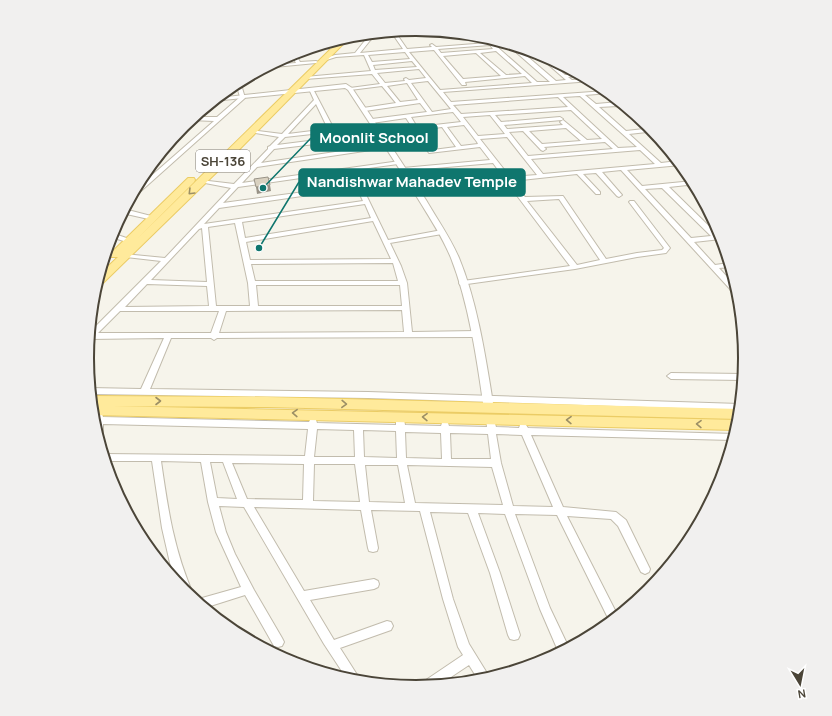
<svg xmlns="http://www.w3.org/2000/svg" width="832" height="716" viewBox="0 0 832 716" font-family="Manrope,sans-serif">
  <rect width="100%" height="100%" fill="#f6f4eb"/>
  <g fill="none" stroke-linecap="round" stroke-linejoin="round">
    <!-- minor casing -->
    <g stroke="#c2bcad" stroke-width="2">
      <path id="minor" d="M438,31L446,32L444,33L398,36L407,49L432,47L430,45L432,44L436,47L488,43L481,36L487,37L492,43L502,42L507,43L495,45L537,82H550L509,46V44L514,46L518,49L529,50L521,51L556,81L566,80L534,52L541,54L554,65H562L566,67L557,68L565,75L579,74L583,76L568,77L572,80L588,79L592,81L443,92L451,102L606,91L609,93L585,95L596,104L619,102L624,105L655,134L666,146H663L647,132L629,134L661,163L678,161L681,165L627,170L642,186L693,181L695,185H693L701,196L698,195L687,185L669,187L718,235H721V239L694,242L715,265L729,263L731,267L719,268L737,288L740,302H736L730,289L621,170L602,172L622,195L619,197L617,196L596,173L583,174L600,192V194H596L577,174L512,181L525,197L563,196L606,259L637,253L662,250L664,248L629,202L630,201H634L670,248L666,253L637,257L575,269L460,285L459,283L460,281H463L570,266L506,181L413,189L412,188L415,186L504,178L493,163L401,171L400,170L403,168L490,160L480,147L429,153L406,118L372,123L369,121L372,119L427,112L420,103L365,111L362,109L363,108L396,103L382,86L350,90L348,89L350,88L380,84L372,74L305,79L303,78L305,77L371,71L364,55L336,57L320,62V60L335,55L355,53L367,38L341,39L348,36ZM394,36L403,49L360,53L372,38ZM490,45L493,49L441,53L438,49ZM434,50L462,85H466L465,82L525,76L532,83L440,90L409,52ZM496,51L522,74L506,75L480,53ZM405,52L410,59L372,62L368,55ZM476,53L501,76L463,79L443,56ZM412,61L417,67L375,70L373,65ZM419,69L426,78L409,80L406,78L404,79L405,81L385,83L377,73ZM428,81L451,109L432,112L411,83ZM407,83L418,100L400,102L387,86ZM580,96L637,147L618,148L563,97ZM558,97L568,107L461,114L453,105ZM618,106L644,129L626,131L599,107ZM571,110L602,139L587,140L563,120L560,122L563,125L507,129L504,125L562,120L563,119L560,117L501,122L495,115ZM453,112L461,122L417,127L411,117ZM490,115L505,134L478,136L463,117ZM464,125L477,142L478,144L461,146L447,127ZM442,127L456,147L433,150L419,130ZM566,128L581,141L542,144L529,131ZM523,131L541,150L543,151L546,149L544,147L605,142L613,149L528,156L509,132ZM507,137L537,175L510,177L480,139ZM640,150L655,164L543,174L531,159ZM662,188L711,236L691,238L645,189ZM559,199L600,260L577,265L527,201Z
        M320,45L333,48L331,49L315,46Z
        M295,53L300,62L316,61L318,62L316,63L264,68L269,65L296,63L291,54Z
        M240,81L245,98L132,199L129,200L134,191L214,121L190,120L193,117H217L240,97L236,83Z
        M309,88L313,89L336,133L333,135L330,132L285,137L277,145L380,132L383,134L380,136L274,149L261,163L389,144L392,146L391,147L257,167L242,183L400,161L401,162L398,164L354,170L388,240L442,230L445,232L442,234L390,243L401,266L407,283L412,332L476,331L480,334L476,337L217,338L214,340L211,338H171L150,389L368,392L740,404V410L368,398L91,394L90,388L141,389L164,338L89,339V333L161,261L126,257L124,256V254L165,258L231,188L200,182V180L234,184L268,149V147L270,146L279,137L250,132V130L282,134L314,100L309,89ZM316,104L328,129L288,134ZM349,171L356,185L223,203L238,187ZM357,188L363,201L204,224L219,208ZM365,204L371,218L245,238L242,222ZM373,221L391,259L250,260L246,242ZM235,223L248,283L250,306H216L208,227ZM202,228L207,282L151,280L199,229ZM393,263L398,281H255L251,264ZM147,284L207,286L209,306L125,307ZM256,285H400L402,306H258ZM402,310L404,332L219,333L226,311ZM120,311H219L211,333H98Z
        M124,209L155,217L156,218L153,220L122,213Z
        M112,233L132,240L133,241L130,243L111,237Z
        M738,311H740L741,323L737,321L735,314Z
        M671,373L743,374V380L671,379L667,376Z
        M99,413L102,414L103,417L309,422L310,420H316L317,423L396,425V416L397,414H403L405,425L441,426L442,423H448L449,426L487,427L486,419L487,417H493L496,427L519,428L520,425H526L528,428L735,434L733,440L531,435L563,507L616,512L626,520L650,569L649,572L645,574L641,572L618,526L611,519L567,516L618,616L610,622L557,515L515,514L550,608L569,648L559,653L540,609L505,514L478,513L500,573L520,635L518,639L514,640L510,639L508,635L490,573L468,513L430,512L453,599L469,644L490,678L479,681L469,665L439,685L421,686L423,682L463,655L458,647L443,599L420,511L371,510L378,548L377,551L373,552L369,551L368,548L361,510L254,507L304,591L374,579L378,581L379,584L378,587L374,589L310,600L334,640L387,621L391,622L393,626L391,630L340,648L361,681L347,679L324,644L244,507L219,506L226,532L235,554L254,590L282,638L284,642L282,646L278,647L274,646L245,595L204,608L195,600L241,587L216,532L208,502L201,462L161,461C168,510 174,551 194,596L193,599L178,585L170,563L162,528L152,461H105L103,454L305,456L308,429L103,424V441L100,444L93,417H95L96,414ZM317,429L354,430L355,457H314ZM363,430L396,431L397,458L364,457ZM405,432L441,433L442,459L406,458ZM450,433L488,434L491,459H451ZM496,434L522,435L553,507L513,506L501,463ZM210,462H223L237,499L217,498ZM232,463L304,464L303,500L247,499ZM314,464H355L360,502L313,501ZM365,465H398L405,503L369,502ZM407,465L492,467L503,505L415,503Z"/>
    </g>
    <!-- tertiary casing -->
    <g stroke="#c2bcad" stroke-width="2">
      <path id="tertiary" d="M346,84L352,88C377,125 402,162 426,200C437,219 450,237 459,258C478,304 486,360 494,409L492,412H486L484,409C477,360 469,304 451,258C443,238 431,220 420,202C397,164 372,127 348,90L345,88L213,101L217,98Z"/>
    </g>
    <!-- primary casing -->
    <g stroke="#ebcc65" stroke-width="2">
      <path id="primary" d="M351,36L221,168L100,286L95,287L99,275L118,257H111L110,255L111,253L188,178H194L195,180L194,182L138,238L342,38Z
        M91,396L267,397L740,409L739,419L267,407L113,406L738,420L736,430L93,415Z"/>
    </g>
    <!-- minor -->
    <use href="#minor" fill="#fff" fill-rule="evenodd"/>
    <!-- tertiary -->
    <use href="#tertiary" fill="#fff" fill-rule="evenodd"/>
    <!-- primary -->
    <use href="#primary" fill="#ffea9b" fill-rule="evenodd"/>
  </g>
  <!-- shaded-wall -->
  <path fill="#989286" d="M270,185L271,191L257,194L256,187Z"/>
  <!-- building -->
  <path fill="#d9d1c0" stroke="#989286" d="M268,177L270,185L256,187L254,179Z"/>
  <!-- one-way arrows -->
  <defs><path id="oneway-chevron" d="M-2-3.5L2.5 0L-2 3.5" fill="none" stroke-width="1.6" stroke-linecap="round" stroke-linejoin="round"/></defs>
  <g stroke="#9c8f65">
    <use href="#oneway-chevron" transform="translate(191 192) rotate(135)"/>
    <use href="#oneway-chevron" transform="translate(158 401)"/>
    <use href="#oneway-chevron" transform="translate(344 404) rotate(2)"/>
    <use href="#oneway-chevron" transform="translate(295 413) rotate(-178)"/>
    <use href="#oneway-chevron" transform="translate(425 417) rotate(-179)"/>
    <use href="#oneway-chevron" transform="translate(569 420) rotate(-179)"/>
    <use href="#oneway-chevron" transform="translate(699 424) rotate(-179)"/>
  </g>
  <g text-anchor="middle" stroke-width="3" stroke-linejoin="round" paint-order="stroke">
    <!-- shield labels -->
    <rect fill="#fff" stroke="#817d74" stroke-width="1" x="196" y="150" width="54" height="22" rx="3"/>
    <g font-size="13" font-weight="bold" fill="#4b4538">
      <text x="223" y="166">SH-136</text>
    </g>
  </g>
  <!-- crop -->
  <path d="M0 0H832V716H0ZM94 358a322 322 0 1 1 644 0a322 322 0 1 1-644 0Z" fill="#f1f0ef" fill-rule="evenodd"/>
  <path fill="none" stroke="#4b4538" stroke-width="2" d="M94 358a322 322 0 1 1 644 0a322 322 0 1 1-644 0Z"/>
  <!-- callouts -->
  <path fill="none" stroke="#0f766e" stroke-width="1.5" d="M263 188L311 138M259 248L299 182"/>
  <g fill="#0f766e" stroke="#fff" stroke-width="1.5">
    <circle cx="263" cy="188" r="4"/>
    <circle cx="259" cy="248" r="4"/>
  </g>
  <g fill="#0f766e" stroke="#0f766e" stroke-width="1.5">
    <rect x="311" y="124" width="126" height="27" rx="4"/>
    <rect x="299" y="169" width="226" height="27" rx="4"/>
  </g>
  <g font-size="15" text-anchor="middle" font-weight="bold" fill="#fff">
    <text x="374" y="143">Moonlit School</text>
    <text x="412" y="187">Nandishwar Mahadev Temple</text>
  </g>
  <!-- north arrow -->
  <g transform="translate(800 684) rotate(170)" stroke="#ffffff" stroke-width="3" paint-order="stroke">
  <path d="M0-3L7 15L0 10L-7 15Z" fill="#4b4538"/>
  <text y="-6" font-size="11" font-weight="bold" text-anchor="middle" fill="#4b4538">N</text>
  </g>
</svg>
